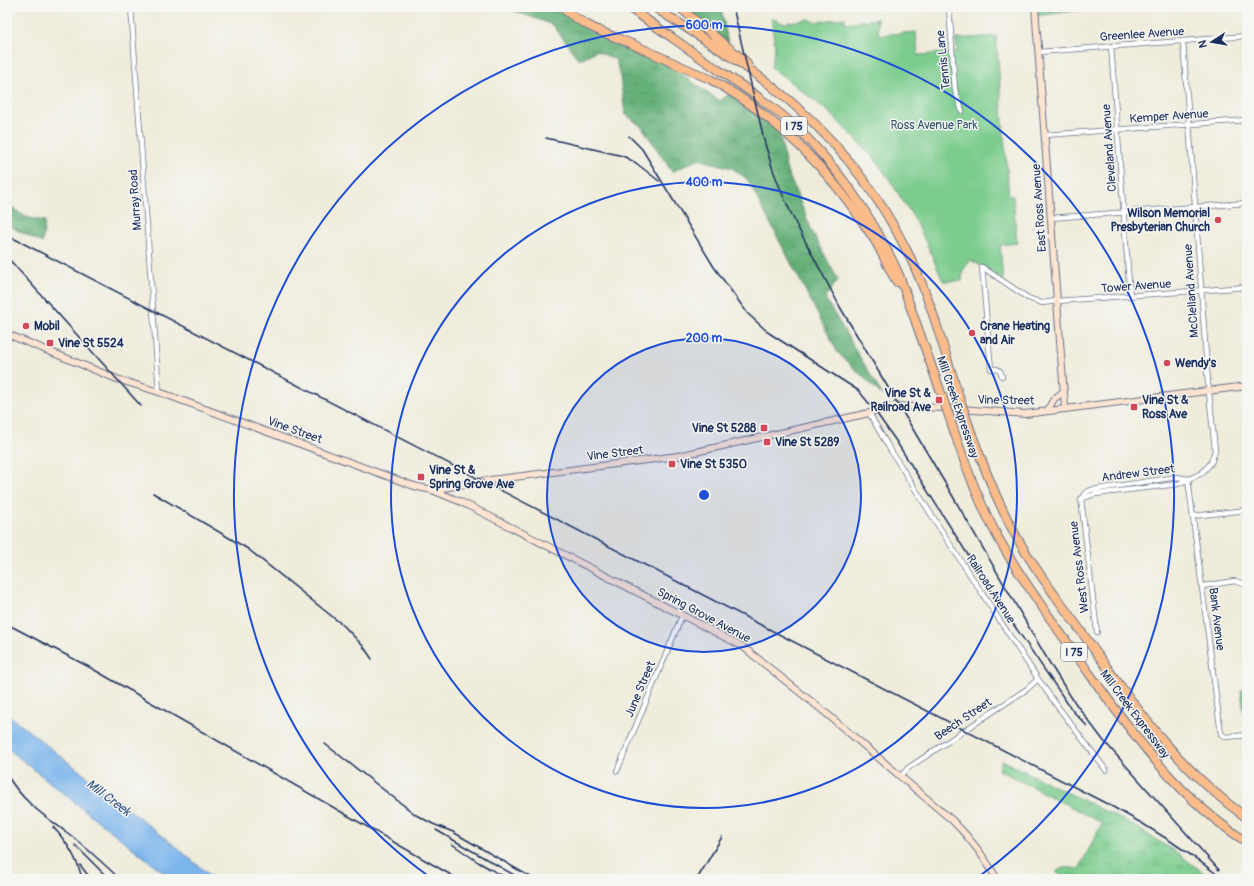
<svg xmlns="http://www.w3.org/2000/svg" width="1254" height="886" viewBox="0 0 1254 886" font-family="Pangolin,sans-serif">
  <defs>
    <pattern id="grass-tufts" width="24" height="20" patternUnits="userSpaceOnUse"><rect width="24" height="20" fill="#7ccc8d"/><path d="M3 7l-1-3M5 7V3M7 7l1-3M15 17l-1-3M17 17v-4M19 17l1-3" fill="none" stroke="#65a676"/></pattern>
    <pattern id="forest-crowns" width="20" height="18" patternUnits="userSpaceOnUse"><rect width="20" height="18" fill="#65b078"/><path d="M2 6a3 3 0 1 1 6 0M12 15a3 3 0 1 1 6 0" fill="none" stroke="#529066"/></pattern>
    <pattern id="cemetery-stones" width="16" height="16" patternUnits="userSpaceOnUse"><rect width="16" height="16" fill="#7ccc8d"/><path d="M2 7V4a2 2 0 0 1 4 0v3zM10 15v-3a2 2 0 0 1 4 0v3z" fill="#65a676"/></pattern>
  </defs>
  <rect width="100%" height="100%" fill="#f6f6f2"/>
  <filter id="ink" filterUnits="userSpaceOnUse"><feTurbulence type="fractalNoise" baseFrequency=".025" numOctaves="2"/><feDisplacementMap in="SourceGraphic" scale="8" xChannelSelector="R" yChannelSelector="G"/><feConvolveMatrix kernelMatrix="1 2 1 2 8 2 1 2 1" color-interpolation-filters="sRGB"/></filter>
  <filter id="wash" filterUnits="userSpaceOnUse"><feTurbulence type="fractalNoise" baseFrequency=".012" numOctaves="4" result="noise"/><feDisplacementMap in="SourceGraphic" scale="16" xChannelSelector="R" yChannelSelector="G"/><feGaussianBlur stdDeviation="0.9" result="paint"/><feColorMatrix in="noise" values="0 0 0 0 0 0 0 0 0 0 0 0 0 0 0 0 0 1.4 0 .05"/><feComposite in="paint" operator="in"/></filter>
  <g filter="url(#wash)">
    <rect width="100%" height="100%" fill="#efecdb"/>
    <!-- grass -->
    <path fill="url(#grass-tufts)" stroke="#4c7e76" d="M1002,760L1129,823L1176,852L1212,879H1067L1056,872L1064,867L1079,869L1102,823L999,770Z"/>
    <!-- forest -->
    <path fill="url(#forest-crowns)" stroke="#40706b" d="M503,7H558L587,30L631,46L672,68L720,101L735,89L778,123L786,168L813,233L838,280L825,298L883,396L838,353L747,179L732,168L698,159L672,172L642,127L625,114L620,77L616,60L596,51L579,60L553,25Z
      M684,7H721L728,44Z
      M7,201C22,217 24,217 45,221L42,243L7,225Z
      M1247,688V713L1244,714L1241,690Z"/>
    <!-- cemetery -->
    <path fill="url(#cemetery-stones)" stroke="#4c7e76" d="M1035,7H1103L1036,16Z"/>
    <!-- park -->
    <path fill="#7ccc8d" stroke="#4c7e76" d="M771,18L783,23L809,19L815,22L845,18V23L877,19L879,35L916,32L918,55L957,52L956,39L996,36L1009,196H1013L1017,243L1000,245L1003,280L971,260L963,270L962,281H943L927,244L912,215L889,179L875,159L829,112L771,67L775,48Z"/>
    <!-- water -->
    <path fill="#7cb5ec" stroke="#4c72a5" d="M7,714L169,841L214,879H172L88,813L7,748Z"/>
  </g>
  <g filter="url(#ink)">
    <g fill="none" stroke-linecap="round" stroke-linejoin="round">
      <!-- street casing -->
      <g stroke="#65718a" stroke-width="6">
        <path id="street" d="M131,7L159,392
          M949,7L955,90L962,111
          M1111,46L1130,296
          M1039,52L1247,36
          M1045,135L1247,120
          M1050,218L1247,203
          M982,267L1028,298L1042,303L1057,301L1247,287
          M982,267L991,369H997L1000,371L1002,376
          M869,413L888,446L948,541L1038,679L1058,707L1106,770
          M1188,479L1221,734L1226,737L1247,735
          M1081,499L1095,494L1178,484L1202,473L1211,463L1215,450L1208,383L1183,41
          M1081,499L1097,632
          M1081,499L1085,493L1091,490L1177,477L1188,479
          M1193,516L1247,510
          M1203,586L1235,581L1247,585
          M617,771L682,616
          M900,777L908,768L1027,689L1038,679"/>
      </g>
      <!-- secondary casing -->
      <g stroke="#65718a" stroke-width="8">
        <path id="secondary" d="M1035,7L1065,408
          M7,334L117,379L159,392L414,486L432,490L483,481L678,456L869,413L892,406L947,408L1025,414L1247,386
          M1047,411L1054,399L1064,391
          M432,490L459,501L489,516L742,646L827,714L953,821C972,840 984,856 997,879"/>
      </g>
      <!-- highway casing -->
      <g stroke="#65718a" stroke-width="10">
        <path id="highway" d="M562,7C582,26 607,34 632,44C658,56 684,68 710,79C777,116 832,172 872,236C882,250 887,267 897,282
          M628,7C659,28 689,50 720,71C747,89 774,107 798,129C841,171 875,221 899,275L940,390
          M654,7C692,32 733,56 769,84C830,131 878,190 911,259C931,301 943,347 957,390
          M679,7L745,61L748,66
          M952,425C966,467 981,509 1004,548C1029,591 1060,632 1089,673C1134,736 1180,800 1247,842
          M969,426C984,469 1000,510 1023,548C1044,583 1070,615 1093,648C1140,714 1180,770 1247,818"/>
      </g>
      <!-- street -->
      <use href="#street" stroke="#fff" stroke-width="4.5"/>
      <!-- secondary -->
      <use href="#secondary" stroke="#fde4d1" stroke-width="6"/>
      <!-- highway -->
      <use href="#highway" stroke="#fabc8b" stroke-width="8"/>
      <!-- rail -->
      <path stroke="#1b2f5e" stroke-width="1.5" d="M733,7L765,144L773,170L782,193L796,224L840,307L948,488L1052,667L1073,700L1103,740L1219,870
        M629,136L642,149L714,267L748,314L769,333L859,391L875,411L896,441L992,593L1072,710L1087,726
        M546,138L623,156L636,163L659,181
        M7,235L1113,807C1152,828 1188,851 1223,879
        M7,257L141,406
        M153,493L248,549L344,626L363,646L372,659
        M7,624L91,668L458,879
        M325,744L416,815L433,824L453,832L534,879
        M7,775C24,804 48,818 74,838C90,851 105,865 120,879
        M53,827C66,841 78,860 82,879
        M436,830L521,879
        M452,844L478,862L508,879
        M75,845L109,879
        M80,865L91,879
        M697,879L722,837"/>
      <!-- highway-bridge casing -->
      <g stroke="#65718a" stroke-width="10" stroke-linecap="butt">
        <path id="highway-bridge" d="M940,390L952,425
          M957,390L969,426"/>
      </g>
      <!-- highway-bridge -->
      <use href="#highway-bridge" stroke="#fabc8b" stroke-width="8"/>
    </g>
  </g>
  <!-- distance rings -->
  <circle cx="704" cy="495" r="157" fill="#1d4ed8" fill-opacity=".12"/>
  <g fill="none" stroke="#1d4ed8" stroke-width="2">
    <circle cx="704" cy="495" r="157"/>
    <circle cx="704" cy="495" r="313"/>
    <path d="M431 878A470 470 0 1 1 977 878"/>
  </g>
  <!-- markers -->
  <g fill="#d1495b" stroke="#f6f6f2" stroke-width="1.5">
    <circle cx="1218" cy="220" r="4"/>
    <circle cx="26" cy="326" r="4"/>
    <circle cx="972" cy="333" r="4"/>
    <rect x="46" y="339" width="8" height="8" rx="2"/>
    <circle cx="1167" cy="363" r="4"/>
    <rect x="935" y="396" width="8" height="8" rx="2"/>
    <rect x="1130" y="403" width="8" height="8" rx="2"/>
    <rect x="760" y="424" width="8" height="8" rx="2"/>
    <rect x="763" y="438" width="8" height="8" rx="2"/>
    <rect x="668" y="460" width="8" height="8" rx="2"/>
    <rect x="417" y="473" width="8" height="8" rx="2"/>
  </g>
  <g text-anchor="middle" stroke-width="3" stroke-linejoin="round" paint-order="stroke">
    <!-- shield labels -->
    <g fill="#f6f6f2" stroke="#5d6b8a" stroke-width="1">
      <rect x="781" y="117" width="26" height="18" rx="3"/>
      <rect x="1061" y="643" width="26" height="18" rx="3"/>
    </g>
    <g font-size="11" font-weight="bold" fill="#1b2f5e">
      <text x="794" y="130">I 75</text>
      <text x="1074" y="656">I 75</text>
    </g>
    <!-- street labels -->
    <g font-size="12" fill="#1b2f5e" stroke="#f6f6f2">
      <text transform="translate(1142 34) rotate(-4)" y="4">Greenlee Avenue</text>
      <text transform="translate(943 60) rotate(-96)" y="4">Tennis Lane</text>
      <text transform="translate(1169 116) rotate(-4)" y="4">Kemper Avenue</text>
      <text transform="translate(1109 148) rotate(-94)" y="4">Cleveland Avenue</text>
      <text transform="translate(135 200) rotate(-94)" y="4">Murray Road</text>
      <text transform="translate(1039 208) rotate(-94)" y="4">East Ross Avenue</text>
      <text transform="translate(1136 286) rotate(-4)" y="4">Tower Avenue</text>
      <text transform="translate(1191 291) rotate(-94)" y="4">McClelland Avenue</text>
      <text transform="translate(1006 400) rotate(1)" y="4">Vine Street</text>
      <text transform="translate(958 407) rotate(71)" y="4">Mill Creek Expressway</text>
      <text transform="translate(295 430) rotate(20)" y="4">Vine Street</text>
      <text transform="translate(615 453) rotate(-7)" y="4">Vine Street</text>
      <text transform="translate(1138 473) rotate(-7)" y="4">Andrew Street</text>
      <text transform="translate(1079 567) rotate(-97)" y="4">West Ross Avenue</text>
      <text transform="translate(991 589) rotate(57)" y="4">Railroad Avenue</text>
      <text transform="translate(704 615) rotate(28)" y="4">Spring Grove Avenue</text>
      <text transform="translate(1217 619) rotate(83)" y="4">Bank Avenue</text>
      <text transform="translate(640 689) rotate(-67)" y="4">June Street</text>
      <text transform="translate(1135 714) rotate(53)" y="4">Mill Creek Expressway</text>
      <text transform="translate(963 719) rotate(-34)" y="4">Beech Street</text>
    </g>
    <!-- park labels -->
    <g font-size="12" fill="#33566a" stroke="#f6f6f2">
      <text x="934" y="129">Ross Avenue Park</text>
    </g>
    <!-- poi labels -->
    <g font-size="12" font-weight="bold" fill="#1b2f5e" stroke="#f6f6f2" text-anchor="start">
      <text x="1210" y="217" text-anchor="end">Wilson Memorial<tspan x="1210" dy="14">Presbyterian Church</tspan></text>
      <text x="34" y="330">Mobil</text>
      <text x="980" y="330">Crane Heating<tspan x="980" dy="14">and Air</tspan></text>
      <text x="58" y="347">Vine St 5524</text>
      <text x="1175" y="367">Wendy's</text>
      <text x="931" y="397" text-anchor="end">Vine St &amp;<tspan x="931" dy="14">Railroad Ave</tspan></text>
      <text x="1142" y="404">Vine St &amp;<tspan x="1142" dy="14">Ross Ave</tspan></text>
      <text x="756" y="432" text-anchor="end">Vine St 5288</text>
      <text x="775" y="446">Vine St 5289</text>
      <text x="680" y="468">Vine St 5350</text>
      <text x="429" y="474">Vine St &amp;<tspan x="429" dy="14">Spring Grove Ave</tspan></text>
    </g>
    <!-- water labels -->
    <g font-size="13" font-style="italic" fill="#385789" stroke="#f6f6f2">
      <text transform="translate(109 797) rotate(37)" y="5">Mill Creek</text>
    </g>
  </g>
  <circle cx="704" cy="495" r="6" fill="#1d4ed8" stroke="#f6f6f2" stroke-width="2"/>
  <g font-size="12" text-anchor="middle" font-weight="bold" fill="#1d4ed8" stroke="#f6f6f2" stroke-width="3" stroke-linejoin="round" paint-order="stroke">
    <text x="704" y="29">600 m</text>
    <text x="704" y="186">400 m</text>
    <text x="704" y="342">200 m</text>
  </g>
  <!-- margin -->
  <rect width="1254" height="886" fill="none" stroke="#f6f6f2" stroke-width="24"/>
  <!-- north arrow -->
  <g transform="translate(1212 42) rotate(258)" stroke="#f6f6f2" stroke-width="3" paint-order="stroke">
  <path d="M0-3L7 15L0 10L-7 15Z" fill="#1b2f5e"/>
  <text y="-6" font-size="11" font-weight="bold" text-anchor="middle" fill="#1b2f5e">N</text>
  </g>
</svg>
